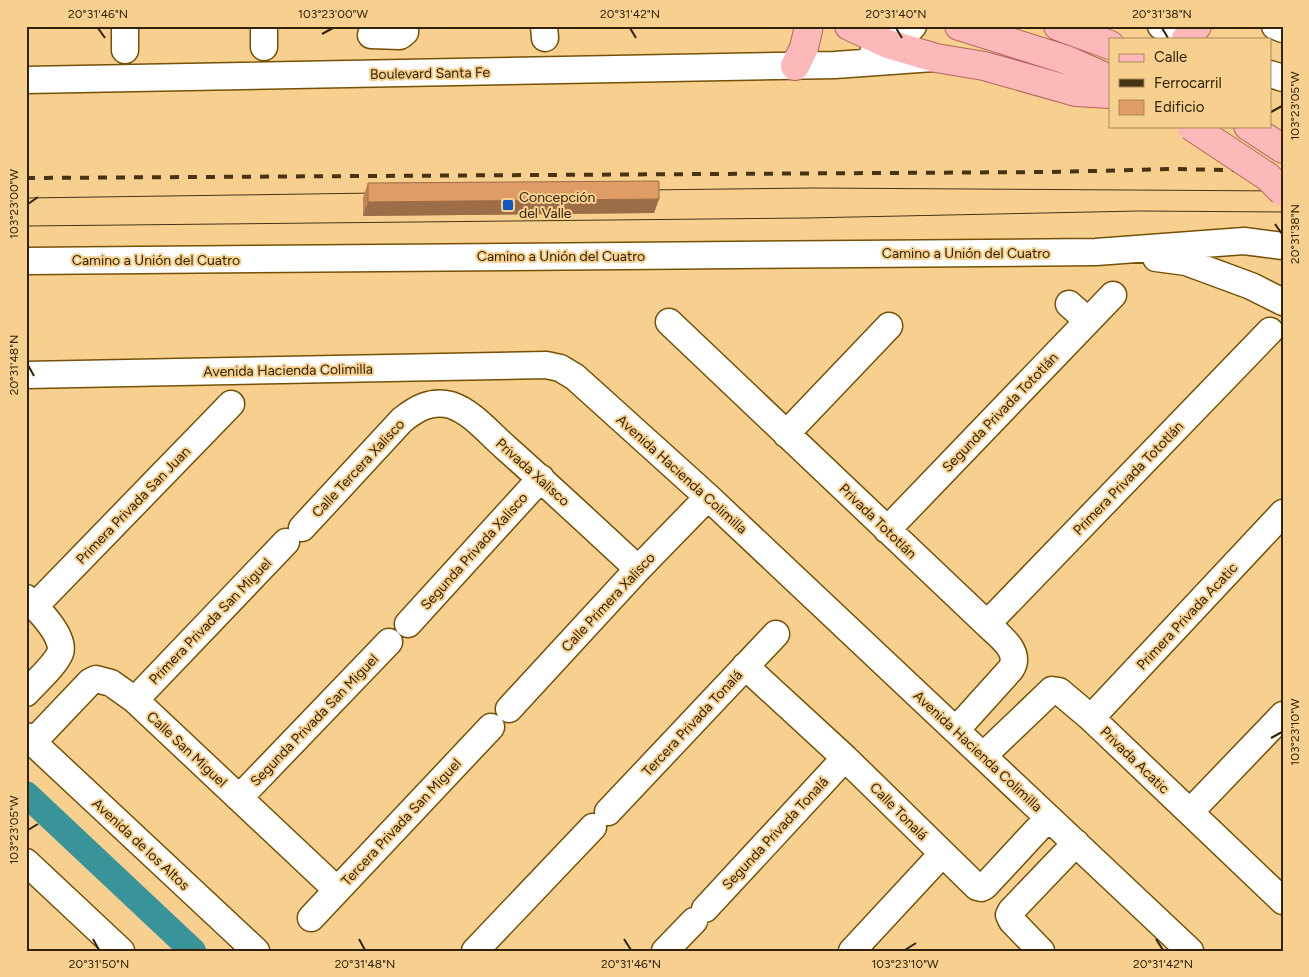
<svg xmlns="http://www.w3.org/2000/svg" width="1309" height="977" viewBox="0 0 1309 977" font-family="Figtree,sans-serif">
  <rect width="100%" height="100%" fill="#f7d08f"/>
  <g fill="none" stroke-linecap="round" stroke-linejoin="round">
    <!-- canal -->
    <path stroke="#389498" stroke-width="26" d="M26,794L193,951"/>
    <!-- minor casing -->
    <g stroke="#745106" stroke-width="29">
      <path id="minor" d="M125,26V50
        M264,26V47
        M544,26L545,38
        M1161,26L1185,39
        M1275,26L1283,29
        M371,35L400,36L405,32V26
        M873,53L907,32L913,26
        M1270,74L1283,78
        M26,80L835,65L933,58
        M1156,258L1186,262L1251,286L1283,302
        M26,261L1096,252L1244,241L1283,246
        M1069,304L1088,321
        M669,322L987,624C999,636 1022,651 1011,669L956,730
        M26,375L546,365L560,368L575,377L708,497L1190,951
        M786,434L889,326
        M302,528L402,420C417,408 431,400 451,405C472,412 489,433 505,447C550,487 594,528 638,569
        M887,530L1113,295
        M26,598C37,608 66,637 60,653C56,664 35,683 26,693
        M35,606L231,404
        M408,624L541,478
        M987,624L1270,331
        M745,666L845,758L977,887L981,888L985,886L1048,818
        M135,700L286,542
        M509,709L638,569L708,497
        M1091,718L1283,513
        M26,736L256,951
        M33,742L90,682L96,679L111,683L135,700L337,890
        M983,756L1052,690L1059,691L1091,718L1283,901
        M239,798L389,642
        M608,812L776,634
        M1190,812L1283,715
        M26,862L121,951
        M705,909L845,758
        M311,918L491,727
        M475,951L593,827
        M665,951L694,921
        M852,951L942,854
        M1041,951L1012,921L1009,915L1011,911L1076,843"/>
    </g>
    <!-- major casing -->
    <g stroke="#b5645c" stroke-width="30">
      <path id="major" d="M849,26L888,44L936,58L984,66L1076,92L1110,94
        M959,26L1067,60L1110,79
        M1058,26L1110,45
        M1186,39L1197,26
        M795,66L804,48L809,26
        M1248,126L1283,149"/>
    </g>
    <!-- minor -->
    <use href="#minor" stroke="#fff" stroke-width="26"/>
    <!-- major -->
    <use href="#major" stroke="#fdb8b9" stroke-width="28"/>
    <!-- tram -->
    <path stroke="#463415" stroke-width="1" d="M645,190L813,188L1283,191
      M26,198L378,193
      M26,226L806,218L1139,211L1283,212"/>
    <!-- rail -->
    <path stroke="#463415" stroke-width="4" stroke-dasharray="9 9" stroke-linecap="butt" d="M26,178L1051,172L1174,169L1283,171"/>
    <!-- major-bridge casing -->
    <g stroke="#b5645c" stroke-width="30" stroke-linecap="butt">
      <path id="major-bridge" d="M1191,126L1268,177L1283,192"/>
    </g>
    <!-- major-bridge -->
    <use href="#major-bridge" stroke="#fdb8b9" stroke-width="28"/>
  </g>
  <!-- wall -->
  <path fill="#c08657" d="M368,183L659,199L654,213L363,216V197Z"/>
  <!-- shaded-wall -->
  <path fill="#9c6d47" d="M659,199L654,213L363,216L368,202Z"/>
  <!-- building -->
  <path fill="#df9c65" stroke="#9c6d47" d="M659,181V199L368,202V183Z"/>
  <!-- ticks -->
  <path fill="none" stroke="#312206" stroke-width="2" d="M98,28L105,38M630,28L636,38M896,28L902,38M1162,28L1168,38M322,34L333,28M1271,112L1282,106M28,204L38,197M1275,224L1282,234M28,365L34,376M1271,738L1282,732M28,830L38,824M93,939L99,950M359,939L365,950M624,939L631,950M1156,939L1163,950M905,950L916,943"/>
  <!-- markers -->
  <rect fill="#0d58c2" stroke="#f7d08f" stroke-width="2" x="502" y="199" width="12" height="12" rx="2.5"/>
  <g text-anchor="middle" stroke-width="4" stroke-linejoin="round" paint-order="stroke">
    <!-- street labels -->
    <g font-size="14" fill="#312206" stroke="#f7d08f">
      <text transform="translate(430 73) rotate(-1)" y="5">Boulevard Santa Fe</text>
      <text x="966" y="258">Camino a Unión del Cuatro</text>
      <text x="561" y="261">Camino a Unión del Cuatro</text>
      <text x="156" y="265">Camino a Unión del Cuatro</text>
      <text transform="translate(288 370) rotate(-1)" y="5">Avenida Hacienda Colimilla</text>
      <text transform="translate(1000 412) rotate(-46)" y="5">Segunda Privada Tototlán</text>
      <text transform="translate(358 468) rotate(-47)" y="5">Calle Tercera Xalisco</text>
      <text transform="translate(533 472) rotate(42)" y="5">Privada Xalisco</text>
      <text transform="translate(682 474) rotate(42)" y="5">Avenida Hacienda Colimilla</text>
      <text transform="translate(1128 478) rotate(-46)" y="5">Primera Privada Tototlán</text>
      <text transform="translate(133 505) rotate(-46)" y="5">Primera Privada San Juan</text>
      <text transform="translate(878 521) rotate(44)" y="5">Privada Tototlán</text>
      <text transform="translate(474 551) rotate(-48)" y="5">Segunda Privada Xalisco</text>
      <text transform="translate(608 602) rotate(-47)" y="5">Calle Primera Xalisco</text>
      <text transform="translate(1187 616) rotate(-47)" y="5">Primera Privada Acatic</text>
      <text transform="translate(210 621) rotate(-46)" y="5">Primera Privada San Miguel</text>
      <text transform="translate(314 720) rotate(-46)" y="5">Segunda Privada San Miguel</text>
      <text transform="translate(692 723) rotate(-47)" y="5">Tercera Privada Tonalá</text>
      <text transform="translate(187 749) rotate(43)" y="5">Calle San Miguel</text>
      <text transform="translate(978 751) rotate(43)" y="5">Avenida Hacienda Colimilla</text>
      <text transform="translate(1135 760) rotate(44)" y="5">Privada Acatic</text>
      <text transform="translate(899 811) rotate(45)" y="5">Calle Tonalá</text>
      <text transform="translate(401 822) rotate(-47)" y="5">Tercera Privada San Miguel</text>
      <text transform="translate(775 833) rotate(-47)" y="5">Segunda Privada Tonalá</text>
      <text transform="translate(141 844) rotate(43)" y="5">Avenida de los Altos</text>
    </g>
    <!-- poi labels -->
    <g font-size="14" fill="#312206" stroke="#f7d08f" text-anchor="start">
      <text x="519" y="202">Concepción<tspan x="519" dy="16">del Valle</tspan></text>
    </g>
  </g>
  <!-- border -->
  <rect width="1309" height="977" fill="none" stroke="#f7d08f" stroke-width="55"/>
  <!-- legend -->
  <rect x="1109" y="38" width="162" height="90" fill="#f7d08f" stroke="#a88a58"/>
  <rect x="1119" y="54" width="25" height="8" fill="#fdb8b9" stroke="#a88a58"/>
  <text x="1154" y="62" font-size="15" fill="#312206">Calle</text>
  <rect x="1119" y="79" width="25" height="8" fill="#463415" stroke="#a88a58"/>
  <text x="1154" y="88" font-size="15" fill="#312206">Ferrocarril</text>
  <rect x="1119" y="100" width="25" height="15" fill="#df9c65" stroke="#a88a58"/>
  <text x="1154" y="112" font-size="15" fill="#312206">Edificio</text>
  <rect x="28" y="28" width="1254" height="922" fill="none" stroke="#312206" stroke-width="2"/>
  <g font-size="12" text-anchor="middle" fill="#312206">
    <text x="98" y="18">20°31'46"N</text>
    <text x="333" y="18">103°23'00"W</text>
    <text x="630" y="18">20°31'42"N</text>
    <text x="896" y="18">20°31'40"N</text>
    <text x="1162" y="18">20°31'38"N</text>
    <text transform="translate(1295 106) rotate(-90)" y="4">103°23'05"W</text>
    <text transform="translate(14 204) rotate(-90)" y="4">103°23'00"W</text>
    <text transform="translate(1295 234) rotate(-90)" y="4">20°31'38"N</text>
    <text transform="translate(14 365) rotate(-90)" y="4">20°31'48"N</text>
    <text transform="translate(1295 732) rotate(-90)" y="4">103°23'10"W</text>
    <text transform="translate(14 830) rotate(-90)" y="4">103°23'05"W</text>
    <text x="99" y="968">20°31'50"N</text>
    <text x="365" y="968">20°31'48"N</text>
    <text x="631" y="968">20°31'46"N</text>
    <text x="905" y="968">103°23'10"W</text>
    <text x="1163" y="968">20°31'42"N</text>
  </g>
</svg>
